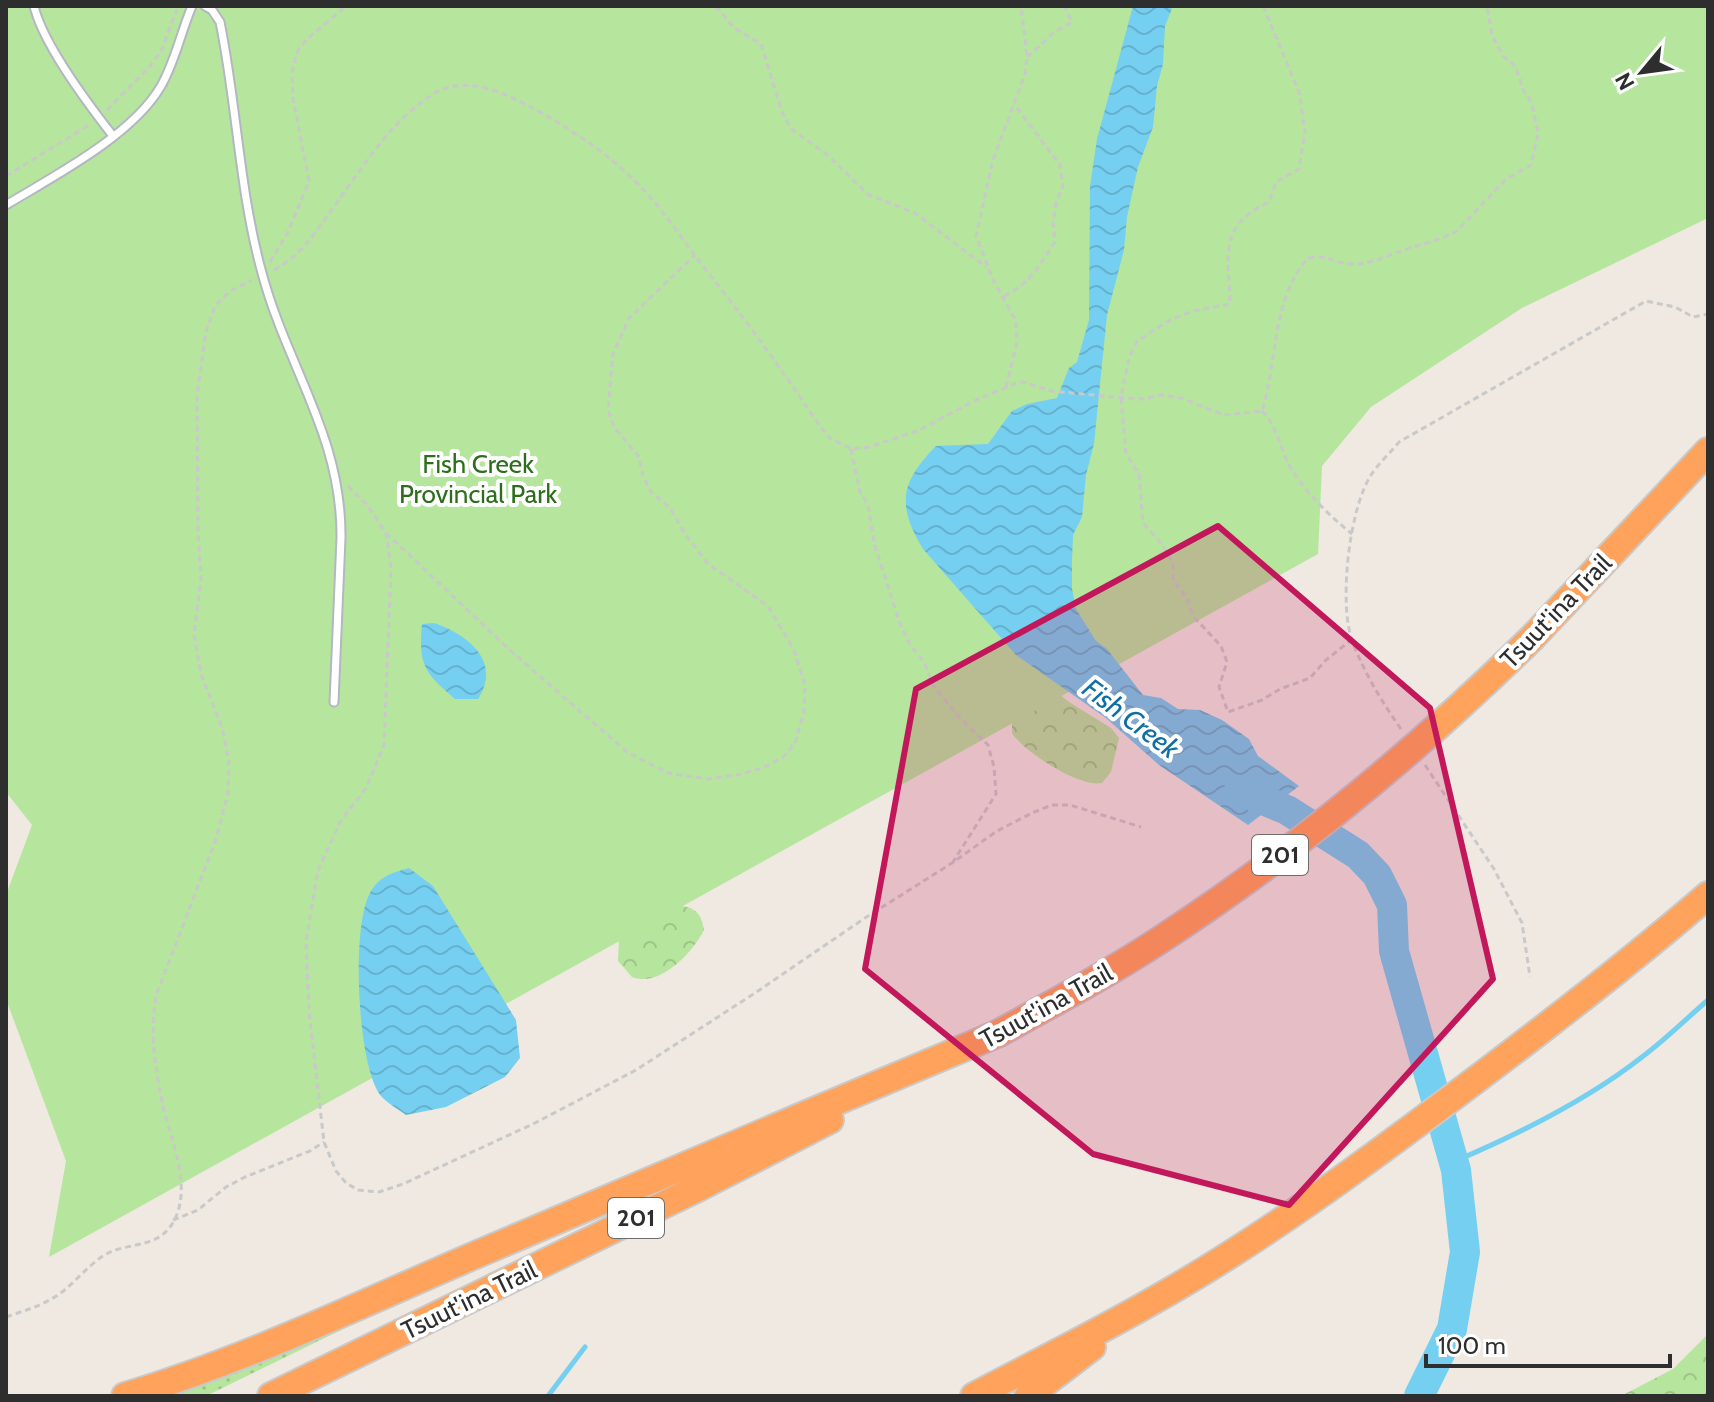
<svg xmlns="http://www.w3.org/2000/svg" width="1714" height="1402" viewBox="0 0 1714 1402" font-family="Cabin,sans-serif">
  <defs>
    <pattern id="grass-dots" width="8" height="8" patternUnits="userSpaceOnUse" patternTransform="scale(2)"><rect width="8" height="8" fill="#b6e59e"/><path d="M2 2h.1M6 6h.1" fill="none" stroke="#9dc588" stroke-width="1.8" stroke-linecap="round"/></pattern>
    <pattern id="forest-crowns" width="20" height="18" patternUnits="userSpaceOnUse" patternTransform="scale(2)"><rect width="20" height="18" fill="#b6e59e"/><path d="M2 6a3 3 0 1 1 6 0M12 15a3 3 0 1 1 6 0" fill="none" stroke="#9dc588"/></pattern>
    <pattern id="water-waves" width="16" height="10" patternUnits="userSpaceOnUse" patternTransform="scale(2)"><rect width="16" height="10" fill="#75cff0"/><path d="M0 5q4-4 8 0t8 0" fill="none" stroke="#66b2ce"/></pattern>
  </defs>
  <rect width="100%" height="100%" fill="#efe9e1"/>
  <!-- grass -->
  <path fill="url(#grass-dots)" d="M377,1310L378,1312L206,1396H156Z"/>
  <!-- forest -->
  <path fill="url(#forest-crowns)" d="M1029,670L1069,702L1111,728L1119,738L1111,772L1102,783C1080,788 1024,752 1012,733V719Z
    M679,906C695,906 702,915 704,930C693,952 660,988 632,977L618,961L619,939Z
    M1708,1334V1396H1621L1673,1369Z"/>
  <!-- park -->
  <path fill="#b6e59e" d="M6,6H1708V218L1522,308L1371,407L1322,466L1318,554L49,1257L66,1161L6,999V895L32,825L6,792Z"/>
  <!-- water -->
  <path fill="url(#water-waves)" d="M1133,6H1173L1165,26L1163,64L1157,86L1153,127L1138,167L1127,217L1124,250L1107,315L1094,444L1086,475L1082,517L1073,535L1072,561V589L1076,609L1096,641L1107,649L1143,695L1161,698L1178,709L1200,710L1222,720L1249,739L1258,756L1299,786L1248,825L1159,765L1106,718L1016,655L923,549C896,504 901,482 936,446L988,444L1012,411L1027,404L1057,398L1069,368L1077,362L1089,320L1090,186L1097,139Z
    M434,623C469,635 502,662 478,699H455C425,673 418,666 422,624Z
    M409,868L433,886L516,1020L520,1058L505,1077L446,1107L406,1115C398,1109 387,1103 381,1096C357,1067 351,926 370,893C379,876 392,873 409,868Z"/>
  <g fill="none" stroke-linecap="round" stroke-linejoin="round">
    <!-- stream -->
    <path stroke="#75cff0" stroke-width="5" d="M1453,1162C1519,1134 1586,1101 1642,1057C1665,1040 1686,1019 1708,1000
      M548,1396L585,1347"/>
    <!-- river -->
    <path stroke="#75cff0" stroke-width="30" d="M1239,790L1287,810L1358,855L1377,875L1392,905L1394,951L1456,1170L1465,1252L1452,1329L1419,1396"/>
    <!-- service casing -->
    <g stroke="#b4b7c1" stroke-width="11">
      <path id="service" d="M34,6C43,44 88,104 113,136
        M205,6L212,10L220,22C237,105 239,190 262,273C287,367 342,436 341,538L334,702
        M6,205C54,176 133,135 161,86C175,62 181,32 192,6"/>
    </g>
    <!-- motorway casing -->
    <g stroke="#c9c9c9" stroke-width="30">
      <path id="motorway" d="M1533,637L1708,451
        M125,1396C245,1360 357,1306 473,1256C647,1182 822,1107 997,1034
        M271,1396L702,1186L830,1120
        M974,1396C1033,1365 1093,1335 1151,1302C1260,1241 1361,1166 1461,1091C1545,1028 1628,964 1708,895
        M1028,1396L1092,1347"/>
    </g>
    <!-- path -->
    <path stroke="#c9c9c9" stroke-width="3" stroke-dasharray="6 4" stroke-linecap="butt" d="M716,6L734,28L761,44L782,112L791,129L825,153L869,195L915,213L986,267
      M1263,6L1299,92L1305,132L1299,169L1276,182L1269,202C1217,226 1229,256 1230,304L1193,311L1170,320L1137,341L1129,358L1121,397L1126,454L1139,474L1143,523L1162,544L1173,563V580L1187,598L1193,616L1221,646L1227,662L1219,687L1228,712L1262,700L1280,689L1310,678L1326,660L1351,640
      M1027,57L1056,31L1072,22L1064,6
      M107,110L151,65L162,49L177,9
      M6,176L89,125
      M270,262L288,232L309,181L293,99L292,73L297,52L306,40L346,6
      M274,270C299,256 312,238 328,215C358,174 387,125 430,96C460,76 492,88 521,102C570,127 616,158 652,199C670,220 686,244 703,266C745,319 784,372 821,428L830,438L851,449L869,447L917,431L976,400L1014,384L1023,382L1052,391L1114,397L1143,399L1161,395L1181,398L1224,415L1262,411C1278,361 1271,300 1308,258C1330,254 1332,263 1350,264C1371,265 1385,256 1404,250C1422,244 1440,240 1457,231L1505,180L1531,165L1538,134L1532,103L1523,90L1516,67L1503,56L1492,35L1487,6
      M1004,296C1028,286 1041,263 1055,242L1053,223L1056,203L1063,186L1060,165L1014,104
      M1006,387L1017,342L1016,321L994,282L976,236L993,160L1025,74L1027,57L1021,6
      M1262,411C1277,423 1281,456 1294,473C1310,497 1330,516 1352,534
      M851,449L860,492L868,505L874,543L900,624L908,641L925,664L932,684L958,716L988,745L994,767L996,794L953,862
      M348,486L368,506L386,533L391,567L384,745L366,788L340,822L318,871L306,941L309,1012L324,1142L336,1171L346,1183L358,1190L379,1192L403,1184L535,1123L636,1070L755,993L865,918L952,863L997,831L1032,813L1052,805H1070L1141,827
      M386,533L512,652L627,752L668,773L708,779L737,775L763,768L783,757L795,743L804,712L805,685L794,650L768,606L708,564L685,534L670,508L651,492L643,476L639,457L614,427L608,410L613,354L629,318L695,255
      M1401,729C1382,702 1365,674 1353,643C1338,606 1349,509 1371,475C1379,463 1390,453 1399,442L1646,301L1675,307L1693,317L1708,314
      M1425,765L1494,869L1522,923L1530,977
      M173,1220L198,1210L226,1187L245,1177L310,1151L324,1142
      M6,1317C26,1310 45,1305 62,1292C76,1281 88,1266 103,1256C124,1242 154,1249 170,1227C196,1191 170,1140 162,1102C155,1066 149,1030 157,993L215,842L228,794L229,761L222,728L201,674L194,635L201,579L198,531L197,395L206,332L215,306L230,291L252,280"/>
    <!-- service -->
    <use href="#service" stroke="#fff" stroke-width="7"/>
    <!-- motorway -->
    <use href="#motorway" stroke="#ffa35c" stroke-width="26"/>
    <!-- motorway-bridge casing -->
    <g stroke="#c9c9c9" stroke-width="30" stroke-linecap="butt">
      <path id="motorway-bridge" d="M997,1034C1052,1004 1108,974 1160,940C1295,852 1419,749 1533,637"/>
    </g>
    <!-- motorway-bridge -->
    <use href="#motorway-bridge" stroke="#ffa35c" stroke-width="26"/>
  </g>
  <!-- marked area -->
  <path fill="#c2185b" fill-opacity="0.2" stroke="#c2185b" stroke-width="6" stroke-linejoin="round" d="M1218,526L1430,708L1493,979L1289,1205L1093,1154L865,969L916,689Z"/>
  <g text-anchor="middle" stroke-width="8" stroke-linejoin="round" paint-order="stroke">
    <!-- shield labels -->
    <g fill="#fff" stroke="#6d6d6d" stroke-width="2">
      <rect x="1252" y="835" width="56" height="40" rx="6"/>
      <rect x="608" y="1198" width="56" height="40" rx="6"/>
    </g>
    <g font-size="24" font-weight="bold" fill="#2e2e2e">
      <text x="1280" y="863">201</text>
      <text x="636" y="1226">201</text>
    </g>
    <!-- park labels -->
    <g font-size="26" fill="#2c6e1b" stroke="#fff">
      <text x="478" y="473">Fish Creek<tspan x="478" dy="30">Provincial Park</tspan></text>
    </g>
    <!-- street labels -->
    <g font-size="26" fill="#2e2e2e" stroke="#fff">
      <text transform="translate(1556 611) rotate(-46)" y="9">Tsuut'ina Trail</text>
      <text transform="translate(1046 1006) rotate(-29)" y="9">Tsuut'ina Trail</text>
      <text transform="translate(469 1300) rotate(-26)" y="9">Tsuut'ina Trail</text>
    </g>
    <!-- water labels -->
    <g font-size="28" font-style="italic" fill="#0d6fa3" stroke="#fff">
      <text transform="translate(1131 718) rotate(37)" y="10">Fish Creek</text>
    </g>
  </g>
  <!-- border -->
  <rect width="1714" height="1402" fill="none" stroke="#2e2e2e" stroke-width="16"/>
  <!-- north arrow -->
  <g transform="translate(1642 72) rotate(241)" stroke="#ffffff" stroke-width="6" paint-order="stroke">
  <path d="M0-6L14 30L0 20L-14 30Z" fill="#2e2e2e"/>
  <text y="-12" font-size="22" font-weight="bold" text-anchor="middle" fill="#2e2e2e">N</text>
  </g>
  <!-- scale -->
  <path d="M1426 1354v12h244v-12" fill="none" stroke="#2e2e2e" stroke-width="4"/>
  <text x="1438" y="1354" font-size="24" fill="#2e2e2e" stroke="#ffffff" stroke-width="6" paint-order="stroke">100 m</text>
</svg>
